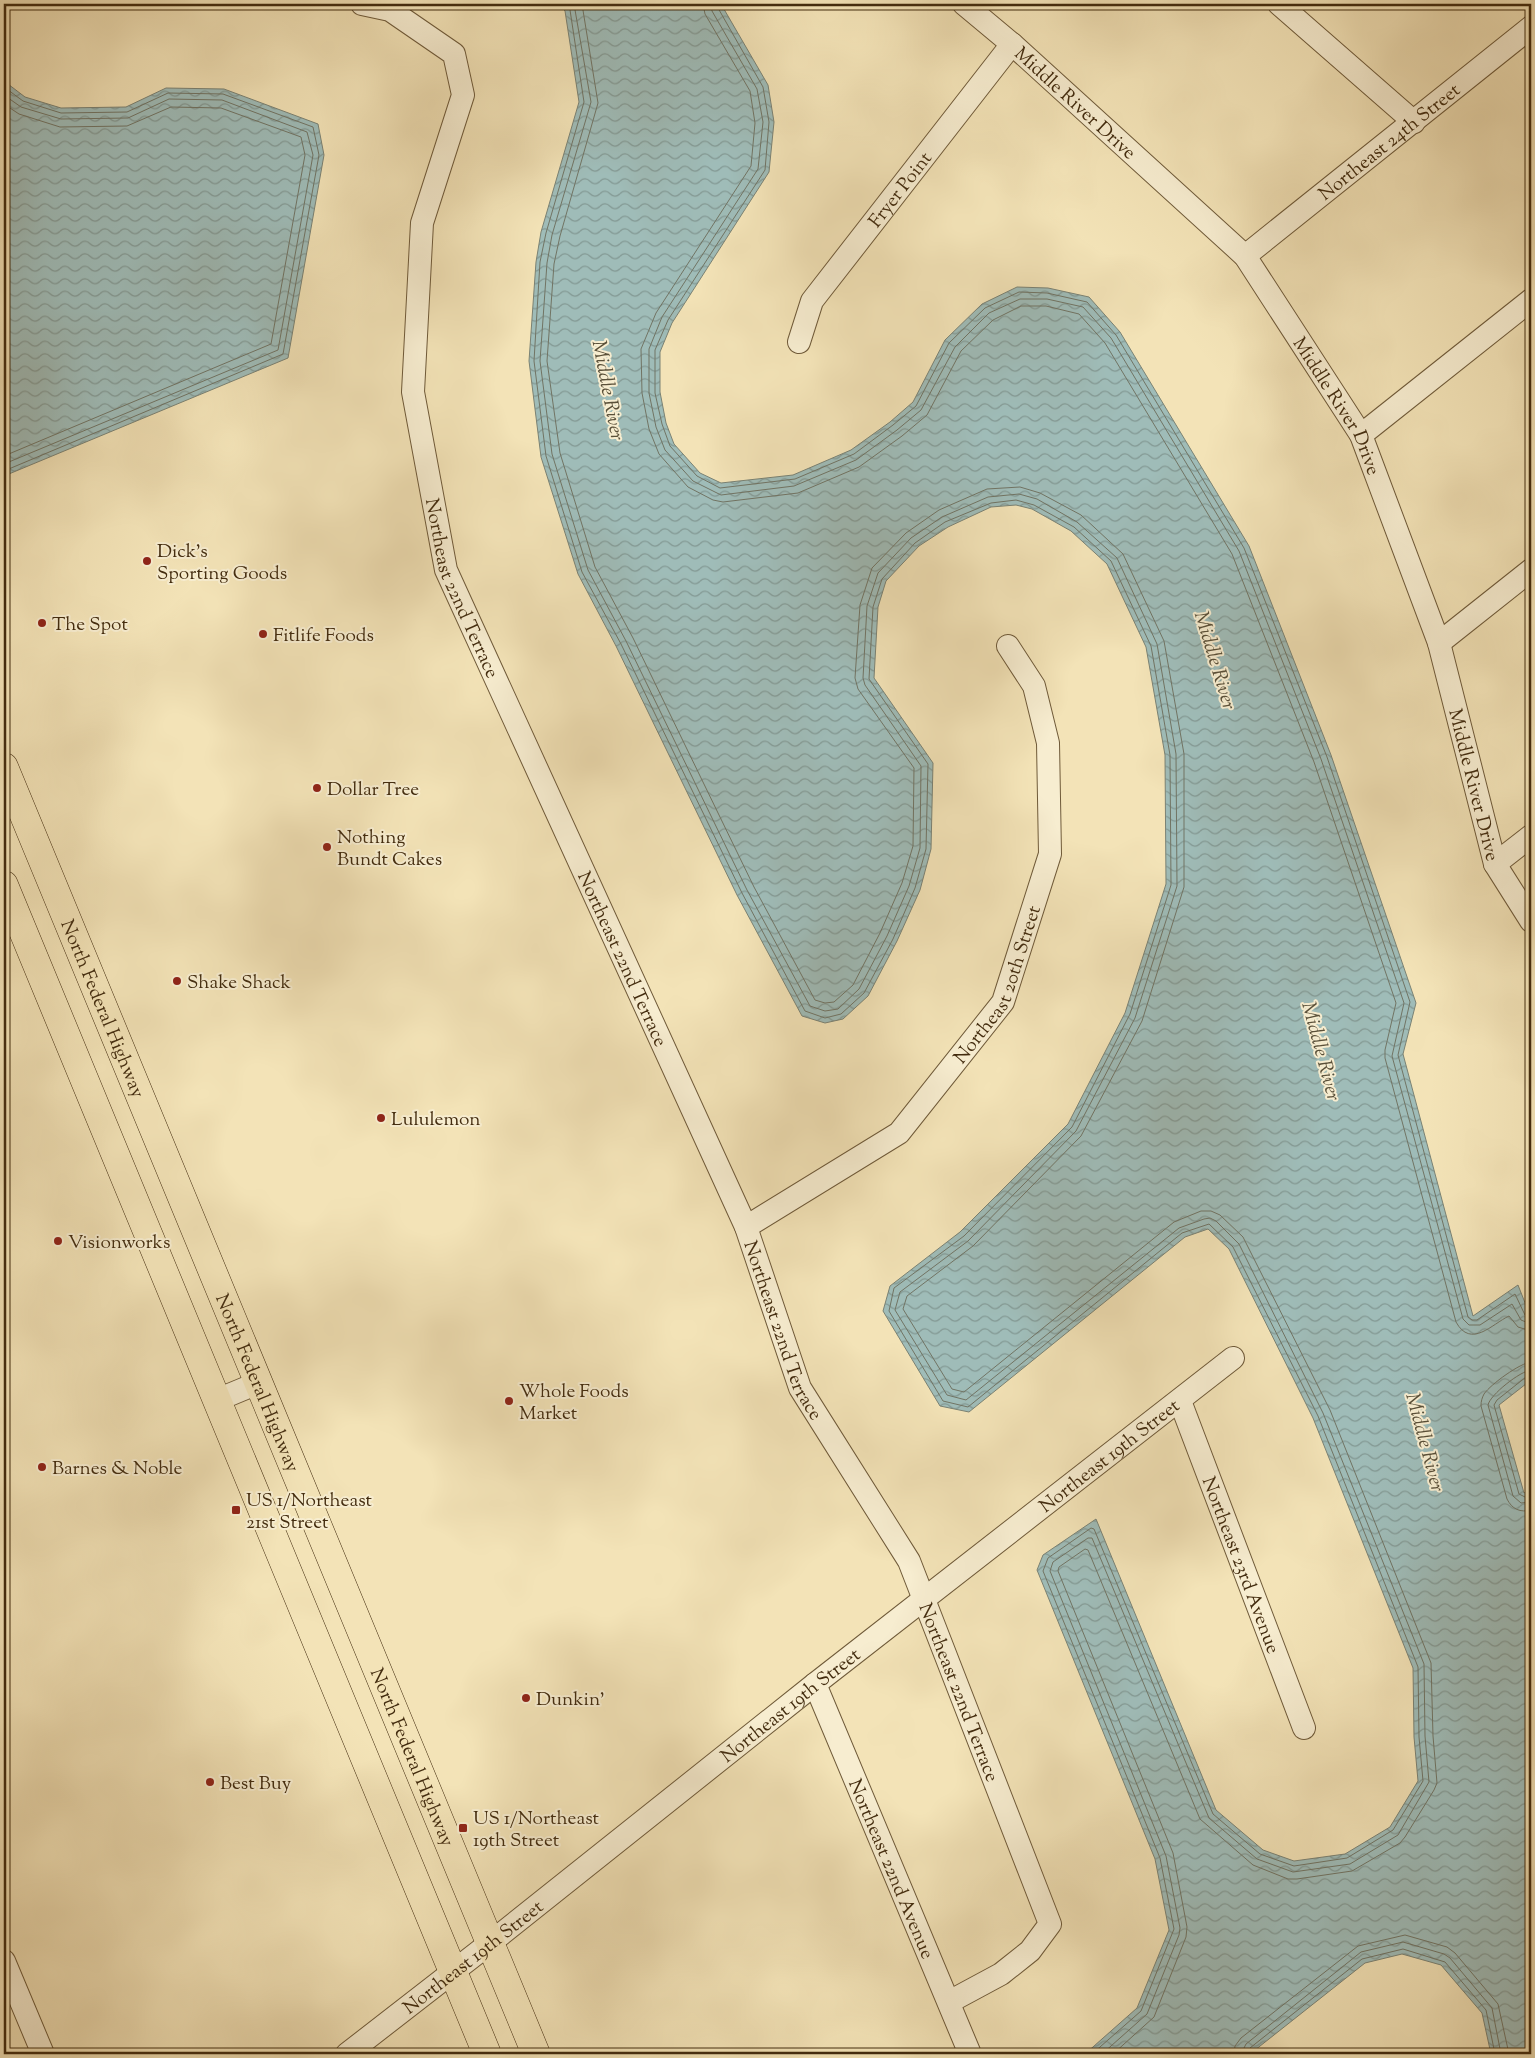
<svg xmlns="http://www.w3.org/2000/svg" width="1535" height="2058" viewBox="0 0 1535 2058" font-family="'Sorts Mill Goudy',serif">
  <defs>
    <pattern id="water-waves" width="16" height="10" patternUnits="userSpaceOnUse" patternTransform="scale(1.25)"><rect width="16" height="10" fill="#9fbcb8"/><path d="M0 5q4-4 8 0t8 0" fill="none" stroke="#839994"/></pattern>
  </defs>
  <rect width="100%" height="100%" fill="#f3e3b7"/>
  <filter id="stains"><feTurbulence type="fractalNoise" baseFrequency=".004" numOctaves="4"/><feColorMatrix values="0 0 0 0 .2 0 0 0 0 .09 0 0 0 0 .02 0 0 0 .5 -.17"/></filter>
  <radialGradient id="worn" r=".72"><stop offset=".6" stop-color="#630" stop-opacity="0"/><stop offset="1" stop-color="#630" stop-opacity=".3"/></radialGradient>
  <!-- water -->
  <path fill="url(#water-waves)" stroke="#7a8274" d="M560,4H721L768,85L774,122L769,172L672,323L660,352V392L666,423L674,444L700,473L721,483L793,475L851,450L890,422L913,402L945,340L982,304L1017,287L1048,288L1089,297L1120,332L1249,546L1331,755L1416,1003L1403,1054L1473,1316L1518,1285L1531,1318V1380L1499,1405L1524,1493L1531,1488V2054H1491L1482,2013L1441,1965L1402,1954L1365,1963L1250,2054H1085L1137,2008L1169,1930L1155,1859L1037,1570L1043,1555L1096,1519L1216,1810L1263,1850L1294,1861L1345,1854L1390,1827L1418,1781L1414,1737L1413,1668L1313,1418L1229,1249L1208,1229L1185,1237L969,1412L940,1406L883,1311L890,1286L960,1232L1068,1124L1125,1013L1166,884L1165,755L1146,647L1107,564L1071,531L1032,509L1016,505L991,507L948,527L919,546L886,581L878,607L874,678L933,763L931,849L920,890L897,941L868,996L843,1019L825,1023L802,1016L737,895L616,646L578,574L541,457L529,361L536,262L541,232L579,102L565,11Z
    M4,81L25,97L61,108L126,107L166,88L224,89L318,124L324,155L288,358L4,476Z"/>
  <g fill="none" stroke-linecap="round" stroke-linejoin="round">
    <!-- shore -->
    <path stroke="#717464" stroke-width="1" d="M566,4L570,10L584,102L546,233L540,262L534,361L546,456L582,572L621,644L742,893L805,1011L825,1018L841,1014L864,993L893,939L915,888L926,849L928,764L869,679L873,607L882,579L915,543L945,522L991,503L1016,500L1034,505L1074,527L1111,561L1151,646L1170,755L1171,885L1130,1014L1072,1127L964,1236L894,1288L889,1311L943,1401L968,1407L1182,1233L1209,1224L1233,1247L1318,1416L1418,1667L1419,1737L1423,1781L1393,1830L1347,1858L1294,1866L1260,1854L1213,1814L1094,1529L1091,1528L1048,1558L1043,1571L1160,1858L1174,1929L1141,2011L1092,2054
      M574,4L591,102L552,235L547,263L540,361L552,454L588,570L626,641L747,890L810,1006L825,1011L838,1009L859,989L887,936L909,886L920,848L921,766L865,685L863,678L867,606L878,573L911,538L942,517L988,497L1019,494L1037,499L1077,522L1117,558L1157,644L1176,754L1177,886L1135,1018L1076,1131L968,1241L900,1292L895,1310L947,1395L966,1400L1179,1228L1204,1219L1210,1218L1216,1221L1239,1244L1323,1413L1424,1664L1425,1736L1429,1782L1398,1835L1350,1864L1293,1872L1257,1859L1209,1818L1092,1538H1088L1053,1562L1050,1571L1166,1856L1180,1928L1179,1935L1147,2014L1102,2054
      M582,4L598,103L560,236L554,264L547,361L560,453L595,567L633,638L754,887L815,1000L825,1003L834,1002L853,985L880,933L902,883L913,846L914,768L858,689L855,678L860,605L872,568L906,533L939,510L987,489L1020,487L1040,493L1081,515L1123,554L1164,641L1184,754V887L1142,1021L1081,1136L973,1246L907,1296L903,1309L952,1389L964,1392L1174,1222L1201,1211H1211L1220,1215L1243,1237L1330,1410L1431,1663L1433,1736L1437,1783L1434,1790L1405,1837L1400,1843L1352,1871L1297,1879H1288L1253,1865L1200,1819L1088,1550L1085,1549L1059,1567L1058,1571L1173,1853L1187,1927L1186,1937L1154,2017L1113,2054
      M703,4L705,14L750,91L755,123L751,166L656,313L641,349L642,393L649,429L659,454L688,487L713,500L723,502L798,493L859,467L902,436L927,415L961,351L993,320L1021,306H1046L1079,314L1105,343L1232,554L1314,762L1396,1003L1385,1050V1058L1456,1322C1471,1349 1492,1324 1509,1316L1518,1327L1531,1331
      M711,4L712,11L757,89L763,122L758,169L662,317L649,349V393L656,427L665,450L693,481L721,495L794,486L856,460L897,430L921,410L955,347L989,313L1020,299H1047L1083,307L1111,338L1239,551L1321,759L1404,1003L1392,1056L1463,1319L1469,1325H1480L1512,1304L1521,1320L1531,1324
      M717,4L718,8L763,87L769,122L765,170L668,320L655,350V393L662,424L670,446L697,476L720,488L795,479L854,454L893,425L916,406L949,343L985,308L1019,292L1047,293L1087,302L1116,335L1244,548L1327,757L1410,1002L1398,1055L1468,1317L1472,1320H1477L1515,1294L1525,1315L1531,1318
      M4,87L23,101L61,113L127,112L168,93L223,94L313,127L319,155L283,354L4,471
      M4,95L21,107L61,119L128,118L169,99L222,100L307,132L313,155L278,350L4,464
      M4,104L19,114L60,127L127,126L171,107L221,108L301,137L305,155L271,344L4,456
      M1531,1362C1520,1363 1491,1384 1484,1394C1482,1398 1481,1401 1481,1406L1507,1499C1512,1509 1520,1513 1531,1510
      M1531,1370C1520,1371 1490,1395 1488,1405L1513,1496L1521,1503L1531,1502
      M1531,1376L1526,1377L1497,1400L1494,1405L1519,1494L1525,1497L1531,1494
      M1234,2054L1235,2046L1241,2038L1358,1946L1405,1935L1447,1947L1455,1953L1498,2004L1509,2054
      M1241,2054L1246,2044L1361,1952L1403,1942L1444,1954L1450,1958L1492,2008L1501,2054
      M1248,2054L1250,2048L1362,1959L1403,1949L1445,1962L1486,2010L1495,2054"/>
    <!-- street casing -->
    <g stroke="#6f5a39" stroke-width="24">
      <g id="street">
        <path id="s1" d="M362,4L390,10L454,54L463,95L422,223L413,392L446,570L746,1227L800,1388L909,1561L1050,1924L1030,1951L1001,1974L949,2002"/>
        <path id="s2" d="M964,4L1012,44L1245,256L1361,435L1439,643L1495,864L1531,921"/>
        <path d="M1279,4L1414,122"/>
        <path id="s3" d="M1245,256L1531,27"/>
        <path id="s4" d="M799,342L812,301L1012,44"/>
        <path d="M1361,435L1531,300"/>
        <path d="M1439,643L1531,570"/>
        <path d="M1495,864L1531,836"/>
        <path id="s5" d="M746,1227L899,1133L1003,1002L1050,854L1048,743L1034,686L1008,646"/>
        <path d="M217,1400L258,1383"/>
        <path id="s6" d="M1180,1401L1304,1728"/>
        <path id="s7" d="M815,1684L970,2054"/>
        <path d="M4,1961L43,2054"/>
        <path id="s8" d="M347,2054L490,1943L815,1684L1233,1358"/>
      </g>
    </g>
    <!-- primary casing -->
    <g stroke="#432c0f" stroke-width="29">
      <g id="primary">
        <path id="s9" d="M4,767L536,2054"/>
        <path d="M4,885L487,2054"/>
      </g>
    </g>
    <!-- street -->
    <use href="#street" stroke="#f7edd0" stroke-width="22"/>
    <!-- primary -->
    <use href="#primary" stroke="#f3e3b7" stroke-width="28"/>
  </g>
  <!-- markers -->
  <g fill="#8f2418" stroke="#f7edd0" stroke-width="2">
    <circle cx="147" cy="561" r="5"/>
    <circle cx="42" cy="623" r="5"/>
    <circle cx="263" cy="634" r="5"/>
    <circle cx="317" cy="788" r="5"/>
    <circle cx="327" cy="847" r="5"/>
    <circle cx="177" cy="981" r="5"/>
    <circle cx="381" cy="1118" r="5"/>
    <circle cx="58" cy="1241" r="5"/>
    <circle cx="509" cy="1401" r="5"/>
    <circle cx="42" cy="1467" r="5"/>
    <rect x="231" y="1505" width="10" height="10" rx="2.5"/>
    <circle cx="526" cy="1698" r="5"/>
    <circle cx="210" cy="1782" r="5"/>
    <rect x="458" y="1823" width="10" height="10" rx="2.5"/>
  </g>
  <g text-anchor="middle" stroke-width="4" stroke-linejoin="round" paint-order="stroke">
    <!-- street labels -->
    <g font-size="19" fill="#432c0f" stroke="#f7edd0">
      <text dy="7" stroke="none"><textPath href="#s2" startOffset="149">Middle River Drive</textPath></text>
      <text dy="7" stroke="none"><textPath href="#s3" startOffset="184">Northeast 24th Street</textPath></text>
      <text dy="7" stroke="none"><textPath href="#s4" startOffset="185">Fryer Point</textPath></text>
      <text dy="7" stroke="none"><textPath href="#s2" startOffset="554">Middle River Drive</textPath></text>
      <text dy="7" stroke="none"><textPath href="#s1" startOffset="655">Northeast 22nd Terrace</textPath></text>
      <text dy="7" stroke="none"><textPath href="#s2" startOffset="959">Middle River Drive</textPath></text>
      <text dy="7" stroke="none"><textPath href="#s1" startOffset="1060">Northeast 22nd Terrace</textPath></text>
      <text dy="7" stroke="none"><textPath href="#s5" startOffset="360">Northeast 20th Street</textPath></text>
      <text dy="7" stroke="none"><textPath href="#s9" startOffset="261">North Federal Highway</textPath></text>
      <text dy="7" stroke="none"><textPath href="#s1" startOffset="1465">Northeast 22nd Terrace</textPath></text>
      <text dy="7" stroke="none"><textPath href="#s9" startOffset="666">North Federal Highway</textPath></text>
      <text dy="7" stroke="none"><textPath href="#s8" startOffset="969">Northeast 19th Street</textPath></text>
      <text dy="7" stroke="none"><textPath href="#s6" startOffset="175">Northeast 23rd Avenue</textPath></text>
      <text dy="7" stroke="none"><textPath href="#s1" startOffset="1870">Northeast 22nd Terrace</textPath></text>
      <text dy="7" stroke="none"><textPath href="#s8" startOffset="564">Northeast 19th Street</textPath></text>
      <text dy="7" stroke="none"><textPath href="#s9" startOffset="1071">North Federal Highway</textPath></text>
      <text dy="7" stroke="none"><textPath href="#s7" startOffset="200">Northeast 22nd Avenue</textPath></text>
      <text dy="7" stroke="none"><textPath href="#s8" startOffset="159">Northeast 19th Street</textPath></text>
    </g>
    <!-- poi labels -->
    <g font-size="19" fill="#432c0f" stroke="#f7edd0" text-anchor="start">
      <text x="157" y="557">Dick's<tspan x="157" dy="22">Sporting Goods</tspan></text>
      <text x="52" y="630">The Spot</text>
      <text x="273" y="641">Fitlife Foods</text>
      <text x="327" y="795">Dollar Tree</text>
      <text x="337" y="843">Nothing<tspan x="337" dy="22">Bundt Cakes</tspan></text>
      <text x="187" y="988">Shake Shack</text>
      <text x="391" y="1125">Lululemon</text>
      <text x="68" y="1248">Visionworks</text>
      <text x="519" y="1397">Whole Foods<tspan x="519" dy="22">Market</tspan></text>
      <text x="52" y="1474">Barnes &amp; Noble</text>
      <text x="246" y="1506">US 1/Northeast<tspan x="246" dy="22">21st Street</tspan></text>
      <text x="536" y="1705">Dunkin'</text>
      <text x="220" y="1789">Best Buy</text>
      <text x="473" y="1824">US 1/Northeast<tspan x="473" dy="22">19th Street</tspan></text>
    </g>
    <!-- water labels -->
    <g font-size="20" font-style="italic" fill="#5a5039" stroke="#f7edd0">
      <text transform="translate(609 390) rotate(79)" y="7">Middle River</text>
      <text transform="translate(1216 660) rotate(73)" y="7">Middle River</text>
      <text transform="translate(1322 1051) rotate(75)" y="7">Middle River</text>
      <text transform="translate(1426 1442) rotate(75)" y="7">Middle River</text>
    </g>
  </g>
  <!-- margin -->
  <rect width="1535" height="2058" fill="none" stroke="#f3e3b7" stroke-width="20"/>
  <rect x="5" y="5" width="1525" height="2048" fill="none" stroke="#432c0f" stroke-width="2.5"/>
  <rect x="10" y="10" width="1515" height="2038" fill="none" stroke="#432c0f"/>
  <rect width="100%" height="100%" filter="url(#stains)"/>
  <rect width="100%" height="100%" fill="url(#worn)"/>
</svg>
